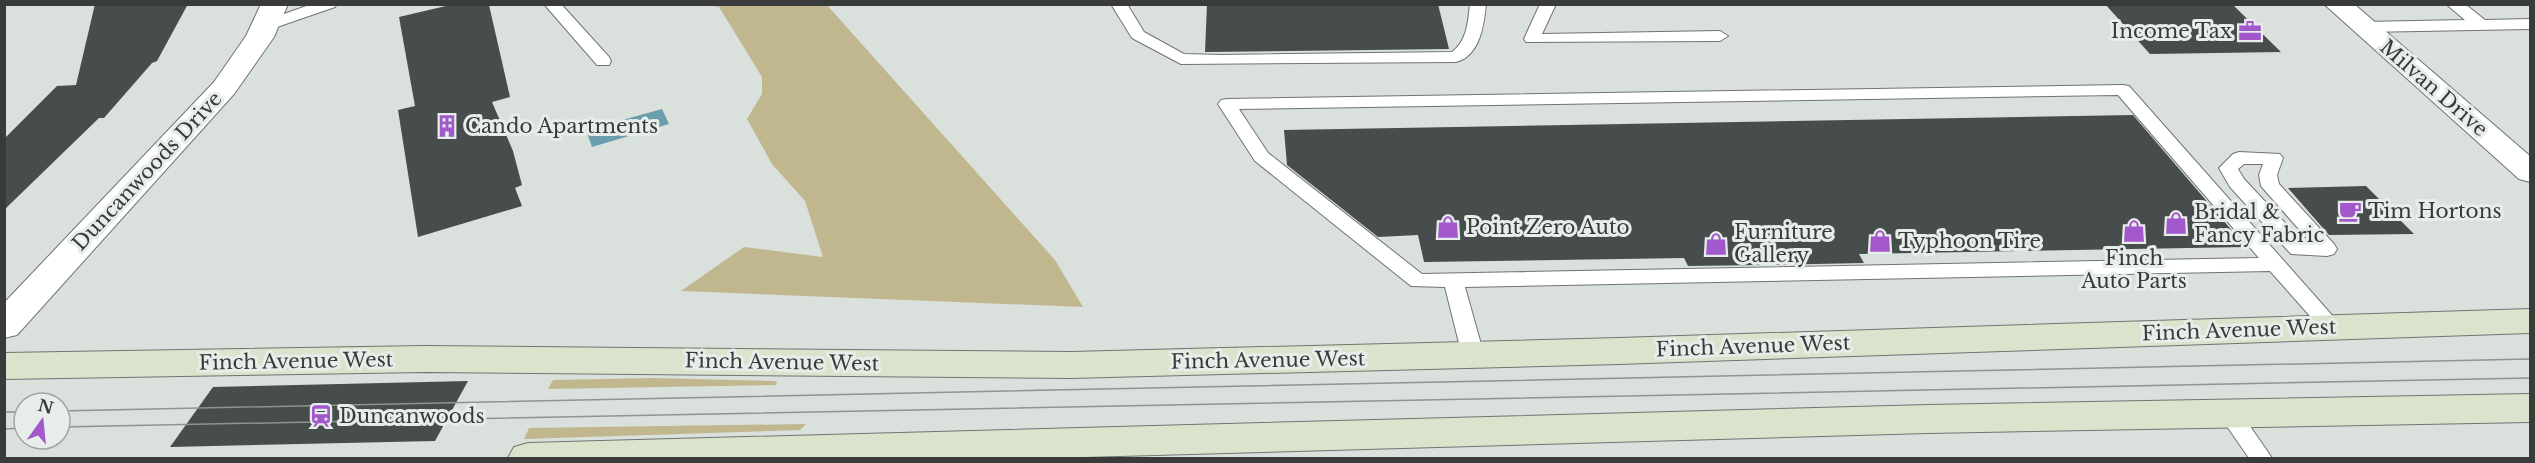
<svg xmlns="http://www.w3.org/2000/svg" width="2535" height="463" viewBox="0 0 2535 463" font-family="'Libre Baskerville',serif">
  <rect width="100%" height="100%" fill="#dae0dc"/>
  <!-- green -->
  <path fill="#c1b78f" d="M826,4L1055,260L1083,307L681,291L744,247L823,257L805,201L772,164L747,119L762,94V77L719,7L705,5Z
    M653,378L774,381L777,382L776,385L548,389L553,380Z
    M806,424L800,430L524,439L529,428Z"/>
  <!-- water -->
  <path fill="#6b9ead" d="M662,109L669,124L592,147L586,130Z"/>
  <!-- building -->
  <path fill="#464d4c" d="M95,4H188L157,61L152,63L104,118H99L4,210V139L57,86L76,85Z
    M1207,4H1438L1449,49L1205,52Z
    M2105,4H2232L2281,52L2150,54Z
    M450,5H489L510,97L492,102L513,151L522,185L515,188L522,206L418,237L398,110L415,106L399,17Z
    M2133,115L2246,247L1859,254L1864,263L1765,265L1688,266L1684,258L1424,262L1418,235L1378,237L1287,165L1284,130Z
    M2366,186L2414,234L2329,235L2288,188Z
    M468,381L435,441L170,447L213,387Z"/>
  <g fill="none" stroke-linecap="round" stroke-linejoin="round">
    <!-- service casing -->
    <g stroke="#6f7471" stroke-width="2">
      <path id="service" d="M312,4H337L335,7L271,29H259L257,26L259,23Z
        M544,4H561L609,57L611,61L609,65H597Z
        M1111,4H1127L1144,32L1184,54L1221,55L1452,52C1467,41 1468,22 1470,4H1486C1484,25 1480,56 1456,62L1181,64L1132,38Z
        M1540,4H1556L1542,34L1720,31L1728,36L1720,41L1526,42L1524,39Z
        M2446,4H2465L2485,20L2530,19V29L2364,32L2356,27L2364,22L2465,20Z
        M2123,85L2129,86L2338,322L2342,327L2338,332L2331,334L2324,332L2270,271L1465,287L1484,355L1481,360L1473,363L1465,360L1462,355L1445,287L1411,286L1255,161L1218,104L1221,100L1227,99ZM2118,95L2259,258L1422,274L1268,153L1239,109Z
        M2239,152L2280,154L2283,158L2277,175L2279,184L2334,244L2337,249L2334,254L2327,256L2291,254L2230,187L2219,168L2233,154ZM2244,164H2263L2259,175L2261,186L2310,242H2303L2244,179L2238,169Z
        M2228,404L2236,406L2272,458H2249L2217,412L2220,406Z"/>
    </g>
    <!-- tertiary casing -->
    <g stroke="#6f7471" stroke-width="2">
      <path id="tertiary" d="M261,4H288L274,37L234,94L17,335L4,338V303L214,82L246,36Z
        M2324,4H2354L2530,156V182L2519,179Z"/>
    </g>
    <!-- secondary casing -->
    <g stroke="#6f7471" stroke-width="2">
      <path id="secondary" d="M2530,309V333L1619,364L1071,378L425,372L4,379V353L425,346L1071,352L1619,338Z
        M2530,394V422L1928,433L1048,458H508L514,447L528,443L1928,405Z"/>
    </g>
    <!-- service -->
    <use href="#service" fill="#fff" fill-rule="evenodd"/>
    <!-- tertiary -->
    <use href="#tertiary" fill="#fff" fill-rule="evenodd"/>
    <!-- secondary -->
    <use href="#secondary" fill="#dae3cc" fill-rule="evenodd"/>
    <!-- tram -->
    <path stroke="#8f9491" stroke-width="1.5" d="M60,411L2530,359
      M4,412H24
      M60,427L2530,378
      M4,429L24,428"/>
  </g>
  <!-- icons -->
  <defs>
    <g id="office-bare" transform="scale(1.8)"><path d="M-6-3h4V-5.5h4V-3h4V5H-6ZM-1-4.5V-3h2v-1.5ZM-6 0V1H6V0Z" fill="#a258cb" stroke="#e7ede9" stroke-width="2.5" paint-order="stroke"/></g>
    <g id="building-bare" transform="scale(1.8)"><path d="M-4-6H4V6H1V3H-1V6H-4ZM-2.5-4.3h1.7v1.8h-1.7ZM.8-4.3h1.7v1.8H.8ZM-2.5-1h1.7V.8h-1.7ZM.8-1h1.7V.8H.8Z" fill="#a258cb" stroke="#e7ede9" stroke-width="2.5" paint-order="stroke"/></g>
    <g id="cafe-bare" transform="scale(1.8)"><path d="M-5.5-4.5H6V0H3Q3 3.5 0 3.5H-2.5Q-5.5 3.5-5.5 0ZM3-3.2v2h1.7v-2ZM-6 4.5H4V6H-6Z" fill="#a258cb" stroke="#e7ede9" stroke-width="2.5" paint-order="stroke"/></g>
    <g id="shop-bare" transform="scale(1.8)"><path d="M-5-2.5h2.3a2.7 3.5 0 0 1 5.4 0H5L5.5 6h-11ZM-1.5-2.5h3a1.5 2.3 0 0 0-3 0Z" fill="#a258cb" stroke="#e7ede9" stroke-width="2.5" paint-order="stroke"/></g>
    <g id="station-bare" transform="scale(1.8)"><path d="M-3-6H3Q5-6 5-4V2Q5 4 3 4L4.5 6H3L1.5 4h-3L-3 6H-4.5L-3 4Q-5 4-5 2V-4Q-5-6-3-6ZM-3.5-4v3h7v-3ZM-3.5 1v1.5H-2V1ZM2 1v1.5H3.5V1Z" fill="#a258cb" stroke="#e7ede9" stroke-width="2.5" paint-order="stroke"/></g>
  </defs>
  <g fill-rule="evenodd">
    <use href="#office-bare" x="2250" y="31"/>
    <use href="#building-bare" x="447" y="126"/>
    <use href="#cafe-bare" x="2350" y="211"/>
    <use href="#shop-bare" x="2176" y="223"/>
    <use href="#shop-bare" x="1448" y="227"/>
    <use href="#shop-bare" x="2134" y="231"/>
    <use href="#shop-bare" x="1880" y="241"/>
    <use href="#shop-bare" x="1716" y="244"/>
    <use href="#station-bare" x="321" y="416"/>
  </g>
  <g text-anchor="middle" stroke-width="6" stroke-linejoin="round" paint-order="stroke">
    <!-- poi labels -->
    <g font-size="20" fill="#383b39" stroke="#e7ede9" text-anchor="start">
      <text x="2232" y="38" text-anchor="end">Income Tax</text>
      <text x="465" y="133">Cando Apartments</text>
      <text x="2368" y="218">Tim Hortons</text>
      <text x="2194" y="219">Bridal &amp;<tspan x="2194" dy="23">Fancy Fabric</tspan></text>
      <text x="1466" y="234">Point Zero Auto</text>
      <text x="1734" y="239">Furniture<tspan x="1734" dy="23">Gallery</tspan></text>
      <text x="1898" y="248">Typhoon Tire</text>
      <text x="2134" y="265" text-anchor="middle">Finch<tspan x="2134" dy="23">Auto Parts</tspan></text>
      <text x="339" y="423">Duncanwoods</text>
    </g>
    <!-- street labels -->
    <g font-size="20" fill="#383b39" stroke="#e7ede9">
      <text transform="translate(2434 88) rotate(41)" y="7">Milvan Drive</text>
      <text transform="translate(147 171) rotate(-47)" y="7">Duncanwoods Drive</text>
      <text transform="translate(2239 330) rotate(-2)" y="7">Finch Avenue West</text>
      <text transform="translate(1753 346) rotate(-2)" y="7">Finch Avenue West</text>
      <text transform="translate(1268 360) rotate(-1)" y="7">Finch Avenue West</text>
      <text transform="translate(296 361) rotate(-1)" y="7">Finch Avenue West</text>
      <text transform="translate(782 362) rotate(1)" y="7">Finch Avenue West</text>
    </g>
  </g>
  <!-- border -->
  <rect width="2535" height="463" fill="none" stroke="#383b39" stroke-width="12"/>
  <!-- north arrow -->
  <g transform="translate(42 421) rotate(15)"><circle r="28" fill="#e7ede9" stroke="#a1a6a3" stroke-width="1.5"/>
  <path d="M0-4.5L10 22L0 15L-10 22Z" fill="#a258cb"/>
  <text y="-9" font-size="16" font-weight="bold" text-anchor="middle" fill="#383b39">N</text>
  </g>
</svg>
